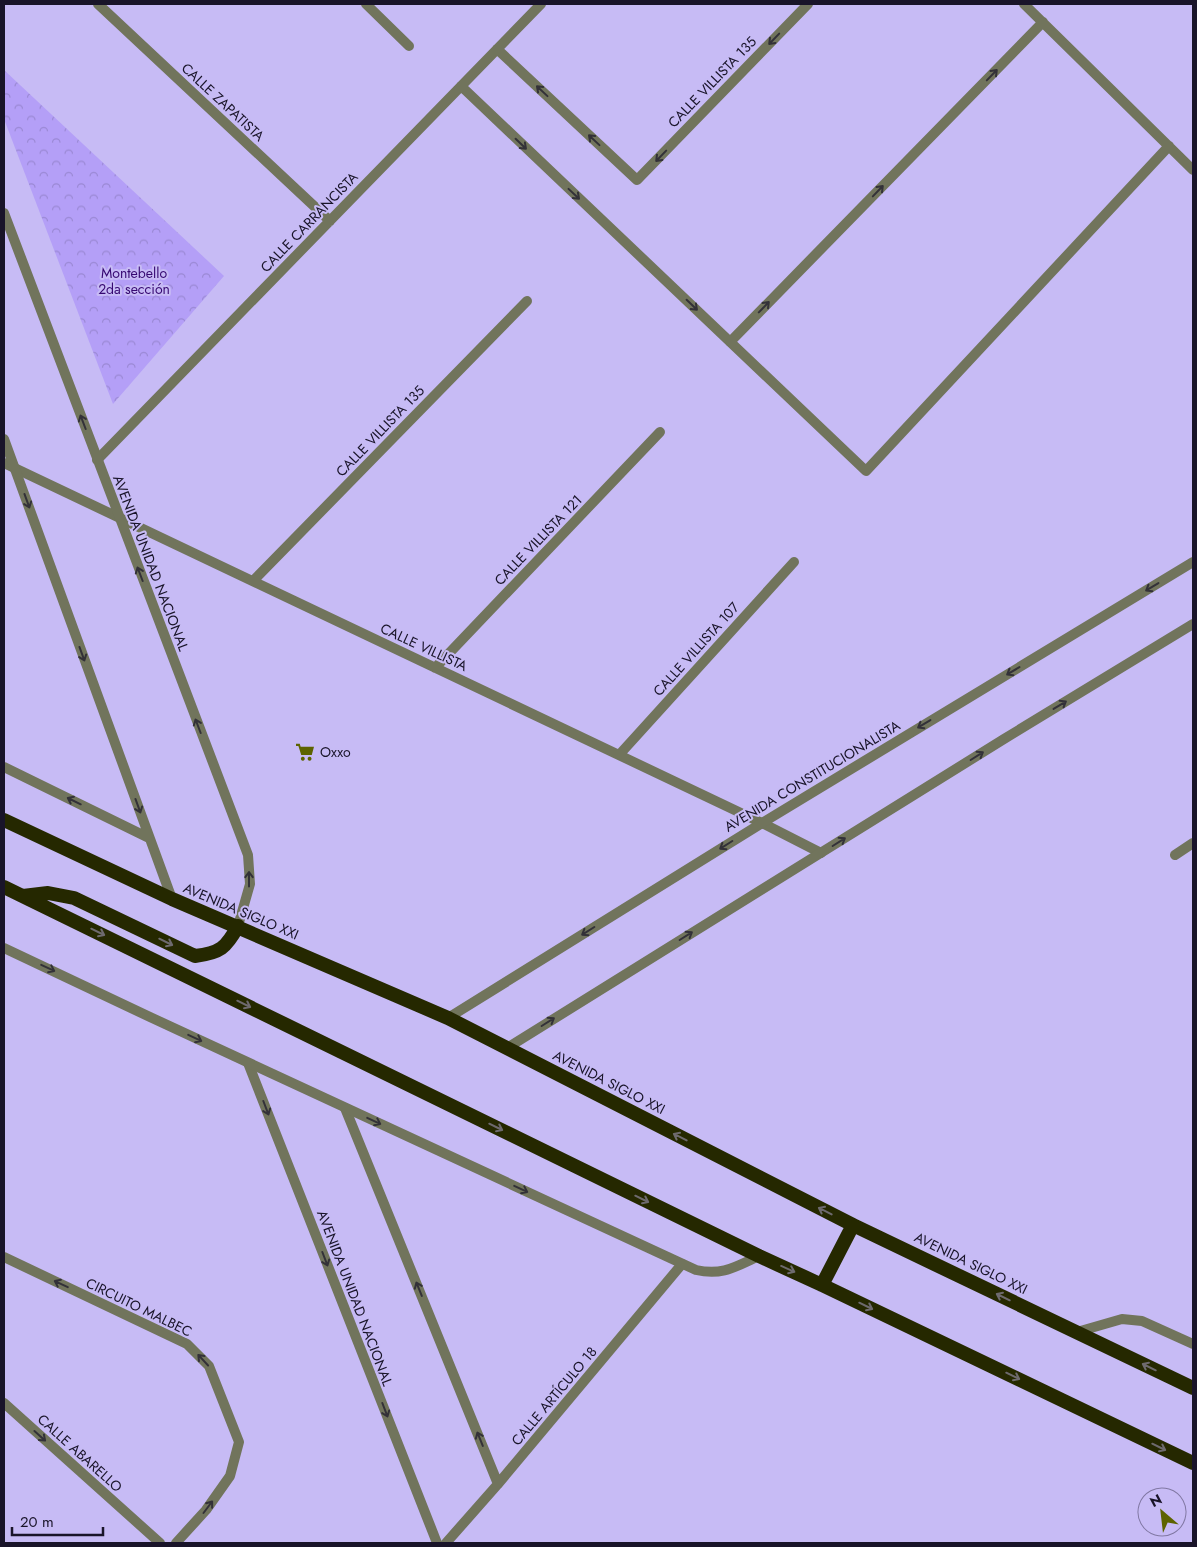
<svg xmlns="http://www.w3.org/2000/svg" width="1197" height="1547" viewBox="0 0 1197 1547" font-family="Jost,sans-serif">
  <defs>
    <pattern id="park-crowns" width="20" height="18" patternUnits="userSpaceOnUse" patternTransform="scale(1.25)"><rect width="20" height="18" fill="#b49ff7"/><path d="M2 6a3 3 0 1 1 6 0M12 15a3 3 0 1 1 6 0" fill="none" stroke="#9a88d4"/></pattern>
  </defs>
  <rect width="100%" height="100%" fill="#c7bbf5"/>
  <!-- park -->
  <path fill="url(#park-crowns)" d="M4,70L224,276L113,404L4,119Z"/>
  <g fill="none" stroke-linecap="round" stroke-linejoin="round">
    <!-- service -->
    <path stroke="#71745c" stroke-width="10" d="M1077,1332L1122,1319L1142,1321L1193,1344"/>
    <!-- minor -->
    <path stroke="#71745c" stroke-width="10" d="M98,4L330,221
      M366,4L409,46
      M1024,4L1193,170
      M497,49L637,180L808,4
      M461,86L866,471L1169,146
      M730,342L1043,22
      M97,460L541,4
      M4,463L762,823L821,853
      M253,581L527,301
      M435,668L660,432
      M619,755L794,562
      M1175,855L1193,843
      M248,1063L437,1543
      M345,1108L498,1484
      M4,1257L187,1344L209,1366L239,1442L230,1476L206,1510L176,1543
      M4,1403L160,1543
      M446,1543L498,1484L682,1264"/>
    <!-- tertiary -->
    <path stroke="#71745c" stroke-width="10" d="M4,213L248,855L250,884L238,926
      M4,439L172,899
      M4,767L149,838
      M4,948L150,1017L696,1270C722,1276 735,1267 759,1256
      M448,1018L762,823L1193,562
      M507,1048L1004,739L1193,624"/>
    <!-- trunk -->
    <path stroke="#252800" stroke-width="14" d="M4,820L172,899L448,1018L853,1225L1193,1388
      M4,887L759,1256L822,1285L1193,1463
      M23,896L48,893L74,898L195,956C220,953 226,948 238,926
      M822,1285L853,1225"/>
  </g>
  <!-- one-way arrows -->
  <defs><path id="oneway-shaft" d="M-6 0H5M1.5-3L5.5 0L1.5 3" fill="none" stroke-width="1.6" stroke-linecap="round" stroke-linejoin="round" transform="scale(1.25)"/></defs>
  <g stroke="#333138">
    <use href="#oneway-shaft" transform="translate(774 39) rotate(134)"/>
    <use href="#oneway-shaft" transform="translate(992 75) rotate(-46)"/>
    <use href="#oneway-shaft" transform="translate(542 91) rotate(-137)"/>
    <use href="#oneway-shaft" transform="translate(594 140) rotate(-137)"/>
    <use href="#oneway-shaft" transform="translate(521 144) rotate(44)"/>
    <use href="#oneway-shaft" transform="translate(661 156) rotate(134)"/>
    <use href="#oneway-shaft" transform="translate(878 191) rotate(-46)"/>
    <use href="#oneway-shaft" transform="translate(574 194) rotate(43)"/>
    <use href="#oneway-shaft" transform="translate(692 305) rotate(44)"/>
    <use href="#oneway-shaft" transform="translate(764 307) rotate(-46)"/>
    <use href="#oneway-shaft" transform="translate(83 422) rotate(-111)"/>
    <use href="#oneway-shaft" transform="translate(27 501) rotate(70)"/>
    <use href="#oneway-shaft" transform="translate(140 574) rotate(-111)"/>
    <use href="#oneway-shaft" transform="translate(1152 587) rotate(149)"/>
    <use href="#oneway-shaft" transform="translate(82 654) rotate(70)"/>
    <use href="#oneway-shaft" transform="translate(1013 671) rotate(149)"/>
    <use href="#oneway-shaft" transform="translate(1060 705) rotate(-31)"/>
    <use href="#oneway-shaft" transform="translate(924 724) rotate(149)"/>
    <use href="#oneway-shaft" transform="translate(198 726) rotate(-111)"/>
    <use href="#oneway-shaft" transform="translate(977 756) rotate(-32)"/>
    <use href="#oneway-shaft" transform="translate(74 801) rotate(-154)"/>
    <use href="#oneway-shaft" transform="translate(138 806) rotate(70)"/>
    <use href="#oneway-shaft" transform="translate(839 842) rotate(-32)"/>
    <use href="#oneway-shaft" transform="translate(726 845) rotate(148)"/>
    <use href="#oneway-shaft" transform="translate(249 879) rotate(-90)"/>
    <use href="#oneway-shaft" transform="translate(588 931) rotate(148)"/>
    <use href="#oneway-shaft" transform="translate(686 936) rotate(-32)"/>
    <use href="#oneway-shaft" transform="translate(48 968) rotate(25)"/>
    <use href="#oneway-shaft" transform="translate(548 1022) rotate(-32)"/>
    <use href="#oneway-shaft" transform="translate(195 1038) rotate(25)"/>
    <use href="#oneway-shaft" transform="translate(266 1108) rotate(69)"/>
    <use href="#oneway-shaft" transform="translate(374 1121) rotate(25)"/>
    <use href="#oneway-shaft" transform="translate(521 1189) rotate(25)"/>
    <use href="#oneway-shaft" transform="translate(325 1259) rotate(69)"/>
    <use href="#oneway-shaft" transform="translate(61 1284) rotate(-155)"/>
    <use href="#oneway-shaft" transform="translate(419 1289) rotate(-112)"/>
    <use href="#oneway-shaft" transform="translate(203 1360) rotate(-133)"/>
    <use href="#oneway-shaft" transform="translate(385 1410) rotate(69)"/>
    <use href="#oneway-shaft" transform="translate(40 1436) rotate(42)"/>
    <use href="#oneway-shaft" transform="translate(480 1439) rotate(-112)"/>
    <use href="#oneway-shaft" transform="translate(208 1507) rotate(-53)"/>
  </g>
  <g stroke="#6e6a6e">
    <use href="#oneway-shaft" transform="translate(98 932) rotate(26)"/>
    <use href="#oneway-shaft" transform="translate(166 942) rotate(26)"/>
    <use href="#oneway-shaft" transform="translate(244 1004) rotate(26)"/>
    <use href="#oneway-shaft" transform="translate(496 1127) rotate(26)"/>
    <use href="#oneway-shaft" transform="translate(680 1137) rotate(-153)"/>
    <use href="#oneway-shaft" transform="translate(642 1199) rotate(26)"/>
    <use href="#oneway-shaft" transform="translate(825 1211) rotate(-153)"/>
    <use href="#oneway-shaft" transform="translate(788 1269) rotate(24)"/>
    <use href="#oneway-shaft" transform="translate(1003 1297) rotate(-154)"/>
    <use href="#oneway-shaft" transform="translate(866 1306) rotate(26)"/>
    <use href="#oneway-shaft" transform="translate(1149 1367) rotate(-154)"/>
    <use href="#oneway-shaft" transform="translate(1013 1376) rotate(26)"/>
    <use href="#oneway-shaft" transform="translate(1159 1447) rotate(26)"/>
  </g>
  <!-- icons -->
  <defs>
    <g id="supermarket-bare" transform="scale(1.5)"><path d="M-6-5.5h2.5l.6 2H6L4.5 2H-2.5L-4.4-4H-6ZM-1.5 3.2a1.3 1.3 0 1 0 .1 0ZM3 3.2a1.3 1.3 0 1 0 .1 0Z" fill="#5d6300" stroke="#c7bbf5" stroke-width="2.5" paint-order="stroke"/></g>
  </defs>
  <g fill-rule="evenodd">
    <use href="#supermarket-bare" x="305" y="752"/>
  </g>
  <g text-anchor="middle" stroke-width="4" stroke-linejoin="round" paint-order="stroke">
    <!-- street labels -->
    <g font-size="14" fill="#191429" stroke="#c7bbf5">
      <text transform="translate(712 82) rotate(-46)" y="5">CALLE VILLISTA 135</text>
      <text transform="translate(223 102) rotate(43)" y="5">CALLE ZAPATISTA</text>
      <text transform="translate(309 222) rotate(-46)" y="5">CALLE CARRANCISTA</text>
      <text transform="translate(380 431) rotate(-46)" y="5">CALLE VILLISTA 135</text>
      <text transform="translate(538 540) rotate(-46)" y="5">CALLE VILLISTA 121</text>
      <text transform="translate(151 563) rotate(69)" y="5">AVENIDA UNIDAD NACIONAL</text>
      <text transform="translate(424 647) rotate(25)" y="5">CALLE VILLISTA</text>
      <text transform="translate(696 649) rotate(-48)" y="5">CALLE VILLISTA 107</text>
      <text transform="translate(812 776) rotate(-31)" y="5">AVENIDA CONSTITUCIONALISTA</text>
      <text transform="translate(241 911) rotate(23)" y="5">AVENIDA SIGLO XXI</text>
      <text transform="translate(609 1082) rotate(27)" y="5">AVENIDA SIGLO XXI</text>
      <text transform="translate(971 1263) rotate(26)" y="5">AVENIDA SIGLO XXI</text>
      <text transform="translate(355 1298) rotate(69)" y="5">AVENIDA UNIDAD NACIONAL</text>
      <text transform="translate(139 1307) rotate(26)" y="5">CIRCUITO MALBEC</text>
      <text transform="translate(554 1396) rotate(-50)" y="5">CALLE ARTÍCULO 18</text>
      <text transform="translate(80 1453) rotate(42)" y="5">CALLE ABARELLO</text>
    </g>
    <!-- park labels -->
    <g font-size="14" fill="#360871" stroke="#c7bbf5">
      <text x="134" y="278">Montebello<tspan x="134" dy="16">2da sección</tspan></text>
    </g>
    <!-- poi labels -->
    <g font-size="14" fill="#191429" stroke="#c7bbf5" text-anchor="start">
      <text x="320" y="757">Oxxo</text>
    </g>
  </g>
  <!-- border -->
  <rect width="1197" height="1547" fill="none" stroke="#191429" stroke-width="10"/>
  <!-- north arrow -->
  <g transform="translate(1162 1512) rotate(332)"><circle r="24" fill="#c7bbf5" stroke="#8178a3"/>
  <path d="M0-4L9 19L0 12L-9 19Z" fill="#5d6300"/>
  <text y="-8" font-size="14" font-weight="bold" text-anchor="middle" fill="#191429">N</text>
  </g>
  <!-- scale -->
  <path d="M12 1527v8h91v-8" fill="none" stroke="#191429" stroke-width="2.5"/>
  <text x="20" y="1527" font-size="15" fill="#191429" stroke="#c7bbf5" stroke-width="4" paint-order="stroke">20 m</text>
</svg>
